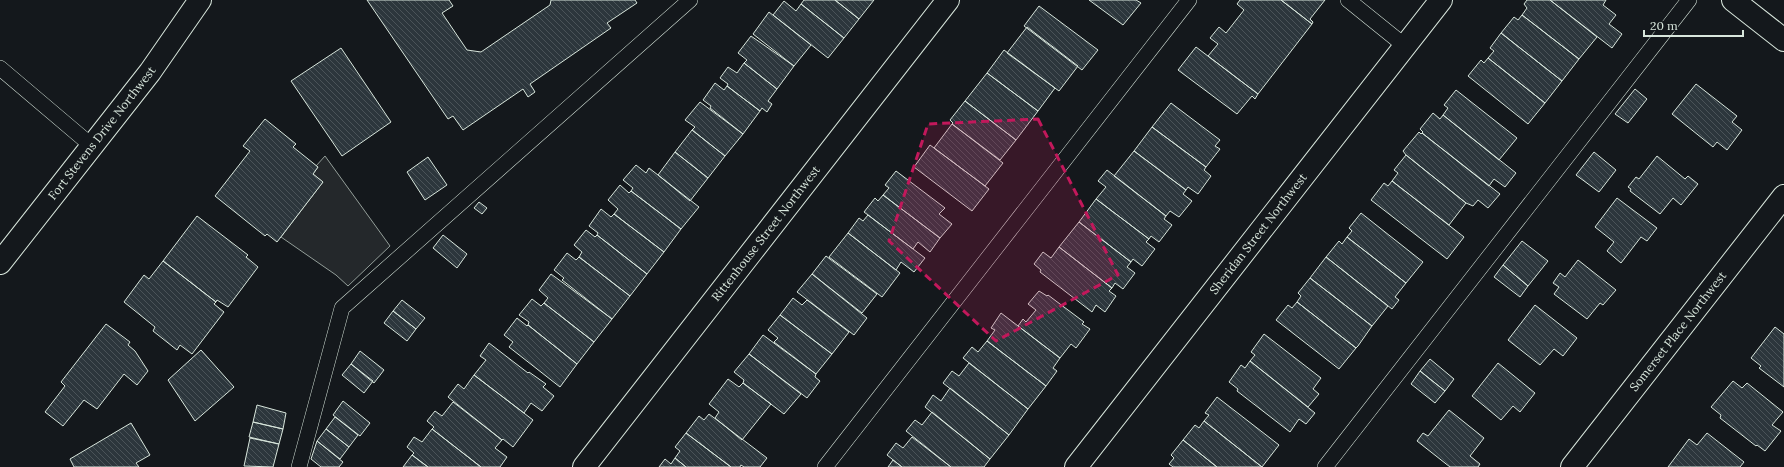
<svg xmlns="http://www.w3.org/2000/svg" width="1784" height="467" viewBox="0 0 1784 467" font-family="Lora,serif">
  <defs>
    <pattern id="building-back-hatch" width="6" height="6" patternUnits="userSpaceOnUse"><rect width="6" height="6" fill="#2c363c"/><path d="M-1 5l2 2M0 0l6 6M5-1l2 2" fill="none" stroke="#4a5358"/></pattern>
  </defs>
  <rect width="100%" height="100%" fill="#14181c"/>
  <!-- parking -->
  <path fill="#24282b" stroke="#939e99" d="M325,156L390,246L348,286L336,275L281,237L323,182L313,174L318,167L316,166Z"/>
  <!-- building -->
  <path fill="url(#building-back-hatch)" stroke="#d8e6dc" d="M367,0H449L453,6L442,13L467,50L481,52L550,5L551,0H635L637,3L607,23L611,28L530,84L535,92L528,97L523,89L463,130L453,116L448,119Z
    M804,0H835L859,19L844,38L801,4Z
    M835,0H874L859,19Z
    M1089,0H1136L1141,3L1123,25Z
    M1240,0H1281L1312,24L1258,94L1208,56L1218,44L1210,38L1219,27L1226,33L1244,10L1237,4Z
    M1281,0H1325L1310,19L1313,22L1312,24Z
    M1527,0H1550L1597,37L1579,59L1522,15L1527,8L1524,4Z
    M1550,0H1606L1603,5L1616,15L1609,24L1622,34L1612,48Z
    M784,1L796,11L801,4L844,38L828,58L773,15Z
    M1039,6L1098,50L1082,70L1024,26Z
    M769,12L811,45L794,66L753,34Z
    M1522,15L1579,59L1562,81L1501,33L1514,17L1518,20Z
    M1027,27L1078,66L1059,91L1007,53Z
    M1501,33L1562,81L1545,103L1488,58L1494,51L1490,48Z
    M751,36L794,66L777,89L744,63L747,60L738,53Z
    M1196,47L1258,94L1255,99L1252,96L1237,114L1178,70Z
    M341,48L391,122L342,156L291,81Z
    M1004,50L1055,88L1038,111L987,73Z
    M1488,58L1545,103L1528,124L1468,76L1481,60L1484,63Z
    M744,63L777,89L768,101L772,104L767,112L762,108L760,111L727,86L728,84L720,78L728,67L737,73Z
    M987,73L1038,111L1016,140L965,101Z
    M715,83L724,90L727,86L760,111L743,134L710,108L711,106L703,100Z
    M1696,84L1737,116L1732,122L1742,130L1727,150L1717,142L1713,147L1672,114Z
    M1635,89L1647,99L1628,123L1615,114Z
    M1456,90L1517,138L1499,160L1443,115L1448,108L1444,105Z
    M965,101L1016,140L1000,160L952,124L953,123L950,120Z
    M700,102L743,134L725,156L692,130L695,127L685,120Z
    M1171,103L1220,140L1215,146L1220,149L1206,167L1152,127Z
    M1433,113L1440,119L1443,115L1516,173L1505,187L1494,179L1489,186L1422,133L1423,132L1420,129Z
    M265,119L296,144L293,147L318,167L313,174L323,182L277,242L267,234L265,236L215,196L250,151L243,146Z
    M952,124L1003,163L985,186L934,148Z
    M1152,127L1206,167L1204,170L1211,176L1198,194L1188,187L1186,190L1134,151Z
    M692,130L725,156L708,178L675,152Z
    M1419,132L1421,134L1422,133L1500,194L1488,208L1478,200L1473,206L1466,203L1406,155L1403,151Z
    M930,145L989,189L972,211L914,167Z
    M1134,151L1186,190L1183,194L1192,201L1179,217L1170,211L1166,216L1114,176Z
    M675,152L708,178L690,201L658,175Z
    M1594,152L1616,170L1599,192L1576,175Z
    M1406,155L1466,203L1449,225L1392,181L1398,173L1394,170Z
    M1657,156L1685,179L1688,176L1698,184L1681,205L1673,198L1660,214L1630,191L1631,189L1628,187L1636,177L1639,179Z
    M428,157L447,185L425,200L407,172Z
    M636,165L646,173L649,168L699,207L681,229L631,191L633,188L623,180Z
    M1107,170L1166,216L1164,219L1172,225L1159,242L1151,236L1149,239L1096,199L1106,187L1098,181Z
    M896,171L945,208L939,214L952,224L940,238L883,195L889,188L885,185Z
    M1392,181L1464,237L1447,259L1371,200L1384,183L1388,186Z
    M620,185L629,193L631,191L681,229L664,252L614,214L618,209L608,200Z
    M883,195L940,238L930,252L918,242L913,249L864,212L875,198L878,201Z
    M1617,198L1657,228L1647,241L1641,237L1621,263L1607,251L1614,242L1595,227Z
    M1096,199L1149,239L1146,242L1155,249L1142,266L1133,259L1131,262L1079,222Z
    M479,202L487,208L482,214L474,208Z
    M601,209L611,217L614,214L664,252L647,274L597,235L598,233L589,226Z
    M1361,213L1423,262L1406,283L1347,237L1352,231L1349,228Z
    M868,215L925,258L914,272L901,262L896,270L848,233L859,218L863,221Z
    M197,216L248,255L246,257L258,267L228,307L217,300L216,302L163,261Z
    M1079,222L1131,262L1127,267L1135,273L1123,289L1115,283L1112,288L1059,247Z
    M586,230L595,237L597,235L647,274L630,296L579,257L582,252L574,245Z
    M848,233L900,273L882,297L829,257Z
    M443,235L467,254L457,268L433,248Z
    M1347,237L1406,283L1395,297L1399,300L1392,309L1326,257L1339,241L1342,244Z
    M1522,241L1548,261L1528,286L1503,265Z
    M1059,247L1112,288L1109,291L1116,296L1105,312L1096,305L1092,312L1040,272L1041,270L1034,264L1043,252L1051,258Z
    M567,253L576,260L579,257L630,296L612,319L562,280L564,278L554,270Z
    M826,256L877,294L862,313L812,274Z
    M1326,257L1388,306L1372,326L1310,278Z
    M1578,260L1616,290L1603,305L1600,303L1587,319L1554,294L1559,287L1553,283L1560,273L1565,277Z
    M163,261L216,302L214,304L224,312L192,354L180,345L177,350L153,331L155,327L124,302L144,275L149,279Z
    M1503,265L1528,286L1520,297L1494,277Z
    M551,274L612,319L594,342L544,303L548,298L539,290Z
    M812,274L867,318L854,335L797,292Z
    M1310,278L1372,326L1358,346L1356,348L1297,302L1301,296L1298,293Z
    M1039,291L1047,296L1048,295L1084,322L1082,324L1090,329L1076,348L1071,344L1060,358L1018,326L1023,319L1026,322L1036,310L1028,304Z
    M793,298L802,305L807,300L849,332L832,354L780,315Z
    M532,299L541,306L544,303L594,342L577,364L528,325L529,322L519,315Z
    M402,300L425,318L416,329L393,311Z
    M1297,302L1356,348L1339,369L1276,320L1288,305L1292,308Z
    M1535,305L1577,338L1563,356L1554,349L1540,365L1508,340Z
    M393,311L416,329L407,341L384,323Z
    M1001,313L1060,358L1053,368L1057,371L1046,386L987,341L995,330L991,328Z
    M780,315L832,354L816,374L774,342L778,338L768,330Z
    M517,318L527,326L528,325L577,364L560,387L509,347L513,342L504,335Z
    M106,324L130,342L128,345L135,351L148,371L137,385L124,374L97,409L84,400L63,426L45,412L65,386L61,382Z
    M1775,327L1784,334V387L1759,368L1761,366L1751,358Z
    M1264,334L1321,378L1313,389L1319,394L1308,407L1250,361L1255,355L1251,352Z
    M763,335L816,374L815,377L820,381L807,398L749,354Z
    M987,341L1046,386L1028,409L963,358L972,347L978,352Z
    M489,343L528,373L529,372L546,384L543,387L554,396L542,411L531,403L524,413L474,375L486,360L480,356Z
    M201,350L234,387L195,421L168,380Z
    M360,351L384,370L374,383L351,364Z
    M749,354L801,394L784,414L743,383L744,380L734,372Z
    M1430,359L1454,379L1445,391L1420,371Z
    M1250,361L1315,413L1306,424L1299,419L1290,432L1237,391L1238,389L1229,382L1241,365L1245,368Z
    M969,363L1028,409L1009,435L943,383L952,371L959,376Z
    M1498,363L1535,393L1520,412L1513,406L1501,420L1472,396Z
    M351,364L373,381L364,393L342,375Z
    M1420,371L1445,391L1435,403L1411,384Z
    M474,375L533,420L513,447L503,439L502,440L448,397L458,384L464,389Z
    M728,379L739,387L743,383L771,404L742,440L715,418L719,412L709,404Z
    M1733,381L1742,388L1747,383L1783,412L1772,425L1781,431L1765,451L1757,445L1756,446L1720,418L1721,415L1711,407Z
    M950,388L1009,435L990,459L925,407L933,395L941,401Z
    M1217,397L1279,445L1262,467L1204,421L1209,415L1205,413Z
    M343,401L370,423L360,436L333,415Z
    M453,402L502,440L495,448L507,457L500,467H481L432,429L434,427L427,421L435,411L442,416Z
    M257,405L286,413L283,429L253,422Z
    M1449,410L1484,438L1470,456L1480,464L1478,467H1450L1417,441L1423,433L1428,436Z
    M932,412L990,459L984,467H951L906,431L915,420L922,425Z
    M709,414L767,458L760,467H744L741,465L740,467H731L686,433L699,416L704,420Z
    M335,417L358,435L349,447L326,429Z
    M1204,421L1262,467H1217L1183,440L1195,425L1199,428Z
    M253,422L283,429L279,444L249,437Z
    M131,423L150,455L136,463L139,467H74L70,459Z
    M326,429L349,447L340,459L317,441Z
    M432,429L481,467H428L412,455L414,453L407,447L414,437L422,442Z
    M686,433L731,467H686L675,458L680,451L675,447Z
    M1707,433L1744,462L1740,467H1668L1689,439L1697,445Z
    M912,437L951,467H902L887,455L896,443L903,448Z
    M250,438L279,444L273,467L244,466Z
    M1183,440L1217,467H1173L1169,464L1174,458L1171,455Z
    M317,441L343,462L339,467H321L311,459Z
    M412,455L428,467H403Z
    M675,458L686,467H659L665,459L671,464Z
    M893,460L902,467H888Z"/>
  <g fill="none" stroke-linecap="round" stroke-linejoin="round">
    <!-- lane casing -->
    <g stroke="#d8e6dc" stroke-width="16">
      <path id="lane" d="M1348,0L1405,46
        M0,68L92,146
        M299,467L342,308L690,0
        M825,467L1189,0
        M1325,467L1689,0"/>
    </g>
    <!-- street casing -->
    <g stroke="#d8e6dc" stroke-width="24">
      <g id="street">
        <path id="s1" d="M0,263L150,72L200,0"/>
        <path id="s2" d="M584,467L948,0"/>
        <path id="s3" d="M1572,467L1784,196"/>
      </g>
    </g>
    <!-- secondary casing -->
    <g stroke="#d8e6dc" stroke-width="24">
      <g id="secondary">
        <path d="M1733,0L1784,40"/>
        <path id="s4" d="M1076,467L1441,0"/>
      </g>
    </g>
    <!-- lane -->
    <use href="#lane" stroke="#14181c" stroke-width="15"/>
    <!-- street -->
    <use href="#street" stroke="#14181c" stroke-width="22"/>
    <!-- secondary -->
    <use href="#secondary" stroke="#14181c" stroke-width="22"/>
  </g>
  <!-- marked area -->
  <path fill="#c2185b" fill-opacity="0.2" stroke="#c2185b" stroke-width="3" stroke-dasharray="8 5" stroke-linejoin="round" d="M1038,119L1118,275L996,341L889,241L928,124Z"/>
  <g text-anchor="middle" stroke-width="3" stroke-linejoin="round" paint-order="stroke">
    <!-- street labels -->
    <g font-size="12" fill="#d8e6dc" stroke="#14181c">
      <text dy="4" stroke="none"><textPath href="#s1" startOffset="165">Fort Stevens Drive Northwest</textPath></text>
      <text dy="4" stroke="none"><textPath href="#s4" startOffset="296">Sheridan Street Northwest</textPath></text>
      <text dy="4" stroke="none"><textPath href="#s2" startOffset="296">Rittenhouse Street Northwest</textPath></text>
      <text dy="4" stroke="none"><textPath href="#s3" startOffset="172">Somerset Place Northwest</textPath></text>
    </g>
  </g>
  <!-- scale -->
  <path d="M1644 30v6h99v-6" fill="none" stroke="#d8e6dc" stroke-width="2"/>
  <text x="1650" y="30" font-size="12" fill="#d8e6dc" stroke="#14181c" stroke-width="3" paint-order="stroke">20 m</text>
</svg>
